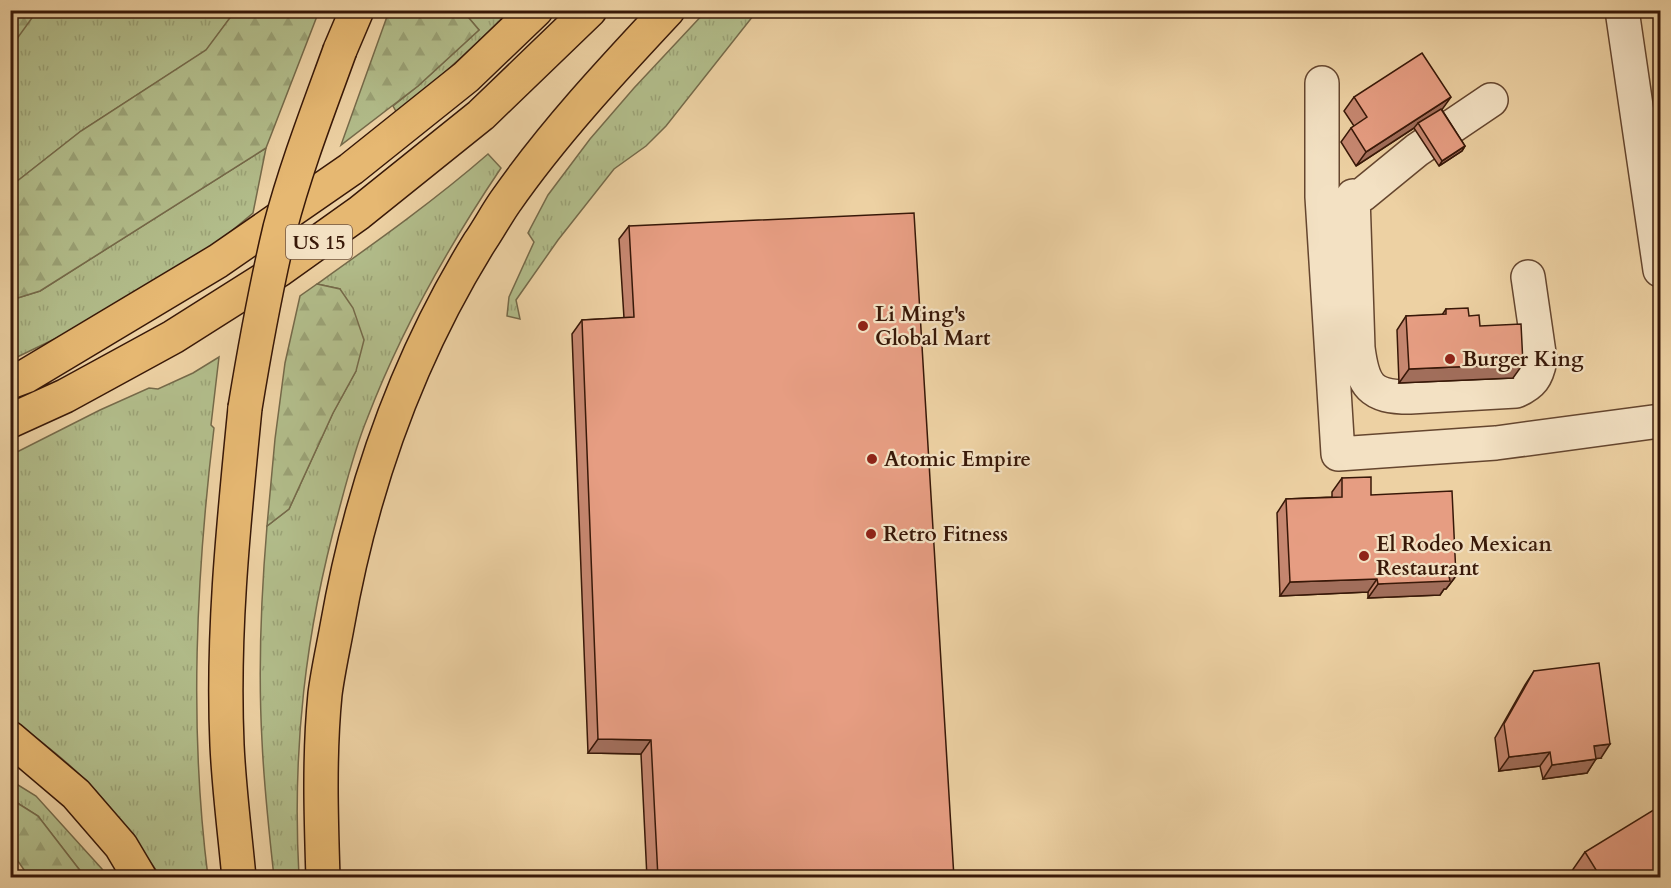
<svg xmlns="http://www.w3.org/2000/svg" width="1671" height="888" viewBox="0 0 1671 888" font-family="Cardo,serif">
  <defs>
    <pattern id="grass-tufts" width="24" height="20" patternUnits="userSpaceOnUse" patternTransform="scale(1.5)"><rect width="24" height="20" fill="#b2bd8b"/><path d="M3 7l-1-3M5 7V3M7 7l1-3M15 17l-1-3M17 17v-4M19 17l1-3" fill="none" stroke="#9aa276"/></pattern>
    <pattern id="forest-firs" width="22" height="20" patternUnits="userSpaceOnUse" patternTransform="scale(1.5)"><rect width="22" height="20" fill="#b2bd8b"/><path d="M5 1l3.5 6h-7zM16 11l3.5 6h-7z" fill="#9aa276"/></pattern>
  </defs>
  <rect width="100%" height="100%" fill="#edd1a3"/>
  <filter id="stains"><feTurbulence type="fractalNoise" baseFrequency=".00333" numOctaves="4"/><feColorMatrix values="0 0 0 0 .2 0 0 0 0 .09 0 0 0 0 .02 0 0 0 .5 -.17"/></filter>
  <radialGradient id="worn" r=".72"><stop offset=".6" stop-color="#630" stop-opacity="0"/><stop offset="1" stop-color="#630" stop-opacity=".3"/></radialGradient>
  <!-- grass -->
  <path fill="url(#grass-tufts)" stroke="#756a4a" stroke-width="1.5" d="M11,11H235L207,50L81,131L11,186Z
    M463,11H509C474,47 436,81 397,113L393,106L418,86L479,30Z
    M706,11H757L666,126L646,146L614,169L558,240L516,300L520,319L507,316L509,297L534,242L528,233L548,195L590,139L634,88Z
    M266,148L253,213L217,243L65,334L11,360V300L40,291Z
    M488,154L501,168C448,247 401,330 367,419C355,448 347,480 339,510C305,633 292,750 299,877H274C269,832 264,786 262,741C258,669 261,597 267,526L289,509L333,413L356,371L340,289L317,284C376,242 434,201 488,154Z
    M219,357L211,425L214,428C196,577 189,728 208,877H161C137,843 113,807 83,778C61,756 36,737 11,719V455L100,410L149,388L158,389L193,373Z
    M10,780L36,796L102,869L108,877H85L38,816L11,799Z"/>
  <!-- forest -->
  <path fill="url(#forest-firs)" stroke="#756a4a" stroke-width="1.5" d="M11,10L37,11L11,47L10,11Z
    M235,11H319L266,148L40,291L11,300V186L81,131L206,50Z
    M389,11H463L479,30L418,86L341,145Z
    M317,284L340,289L353,308L364,340L356,371L333,413L289,509L267,526L275,439L285,363L300,296Z
    M11,799L38,816L85,877H29L13,854L11,852Z"/>
  <g fill="none" stroke-linecap="round" stroke-linejoin="round">
    <!-- minor casing -->
    <g stroke="#65462f" stroke-width="36">
      <path id="minor" d="M1622,10L1660,270
        M1322,83V197L1338,454L1496,443L1660,421
        M1362,195L1417,150L1491,100
        M1353,196L1358,348C1363,386 1370,397 1410,397L1516,391C1532,384 1537,377 1540,360L1528,277"/>
    </g>
    <!-- highway casing -->
    <g stroke="#381808" stroke-width="36">
      <path id="highway" d="M340,50L357,10
        M10,382L26,376L218,261L351,169L466,77L536,10
        M10,421L65,396L173,337L279,270L359,213L481,115L590,10
        M10,738L76,794L121,846L140,878
        M239,878C235,834 229,789 227,745C222,632 234,520 245,408
        M323,878C321,816 319,755 325,694C328,671 333,649 337,627C361,490 406,361 479,243C488,230 496,215 505,202C553,133 611,71 668,10"/>
    </g>
    <!-- minor -->
    <use href="#minor" stroke="#f3e1c3" stroke-width="33"/>
    <!-- highway -->
    <use href="#highway" stroke="#e6b872" stroke-width="33"/>
    <!-- highway-bridge casing -->
    <g stroke="#381808" stroke-width="36" stroke-linecap="butt">
      <path id="highway-bridge" d="M245,408C255,347 266,287 280,228C296,167 319,108 340,50"/>
    </g>
    <!-- highway-bridge -->
    <use href="#highway-bridge" stroke="#e6b872" stroke-width="33"/>
  </g>
  <!-- wall -->
  <path fill="#c68770" stroke="#381808" stroke-width="1.5" d="M1354,97L1442,110L1465,146L1462,151L1439,166L1414,128L1356,166L1341,142L1351,128L1354,126L1344,111Z
    M629,226L954,878H647L641,754L588,753L572,334L582,320L624,318L619,239Z
    M1446,309L1469,316L1513,378L1399,383L1397,330L1406,316L1442,315Z
    M1342,478L1371,495L1456,576L1446,589H1444L1440,595L1368,598V592L1280,596L1277,513L1286,499L1332,497V492Z
    M1534,671L1601,758H1596L1587,773L1543,779L1540,766L1499,771L1495,738L1525,685Z
    M1585,852L1660,878H1570L1569,875Z"/>
  <!-- shaded-wall -->
  <path fill="#a16e5b" stroke="#381808" stroke-width="1.5" d="M1451,97L1441,111L1418,123L1414,128L1356,166L1366,152Z
    M1465,146L1462,151L1439,166L1442,161Z
    M1523,364L1513,378L1399,383L1409,369Z
    M1449,576H1456L1446,589H1444L1440,595L1368,598L1378,584Z
    M1377,579L1368,592L1280,596L1290,582Z
    M598,739L651,740L641,754L588,753Z
    M1610,744L1601,758L1585,760L1594,746Z
    M1550,752L1540,766L1499,771L1509,757Z
    M1596,759L1587,773L1543,779L1552,765Z"/>
  <!-- building -->
  <path fill="#e69d82" stroke="#381808" stroke-width="1.5" d="M1422,53L1451,97L1366,152L1351,128L1367,117L1354,97Z
    M1441,109L1465,146L1442,161L1418,123Z
    M914,213L954,878H658L651,740L598,739L582,320L634,317L629,226Z
    M1468,308L1469,316L1479,315L1480,326L1521,324L1523,364L1409,369L1406,316L1446,314V309Z
    M1371,477V495L1452,491L1456,576H1449L1450,581L1378,584L1377,579L1290,582L1286,499L1342,497V478Z
    M1599,663L1610,744L1594,746L1596,759L1552,765L1550,752L1509,757L1504,724L1534,671Z
    M1660,806V878H1601L1585,852Z"/>
  <!-- markers -->
  <g fill="#8f2418" stroke="#f3e1c3" stroke-width="2">
    <circle cx="863" cy="326" r="6"/>
    <circle cx="1450" cy="359" r="6"/>
    <circle cx="872" cy="459" r="6"/>
    <circle cx="871" cy="534" r="6"/>
    <circle cx="1364" cy="556" r="6"/>
  </g>
  <g text-anchor="middle" stroke-width="4.5" stroke-linejoin="round" paint-order="stroke">
    <!-- shield labels -->
    <rect fill="#f3e1c3" stroke="#705440" stroke-width="1.5" x="286" y="225" width="66" height="34" rx="4.5"/>
    <g font-size="20" font-weight="bold" fill="#381808">
      <text x="319" y="249">US 15</text>
    </g>
    <!-- poi labels -->
    <g font-size="21" font-weight="bold" fill="#381808" stroke="#f3e1c3" text-anchor="start">
      <text x="875" y="321">Li Ming's<tspan x="875" dy="24">Global Mart</tspan></text>
      <text x="1462" y="366">Burger King</text>
      <text x="884" y="466">Atomic Empire</text>
      <text x="883" y="541">Retro Fitness</text>
      <text x="1376" y="551">El Rodeo Mexican<tspan x="1376" dy="24">Restaurant</tspan></text>
    </g>
  </g>
  <!-- margin -->
  <rect width="1671" height="888" fill="none" stroke="#edd1a3" stroke-width="36"/>
  <rect x="12" y="12" width="1647" height="864" fill="none" stroke="#381808" stroke-width="3"/>
  <rect x="18" y="18" width="1635" height="852" fill="none" stroke="#381808" stroke-width="1.5"/>
  <rect width="100%" height="100%" filter="url(#stains)"/>
  <rect width="100%" height="100%" fill="url(#worn)"/>
</svg>
